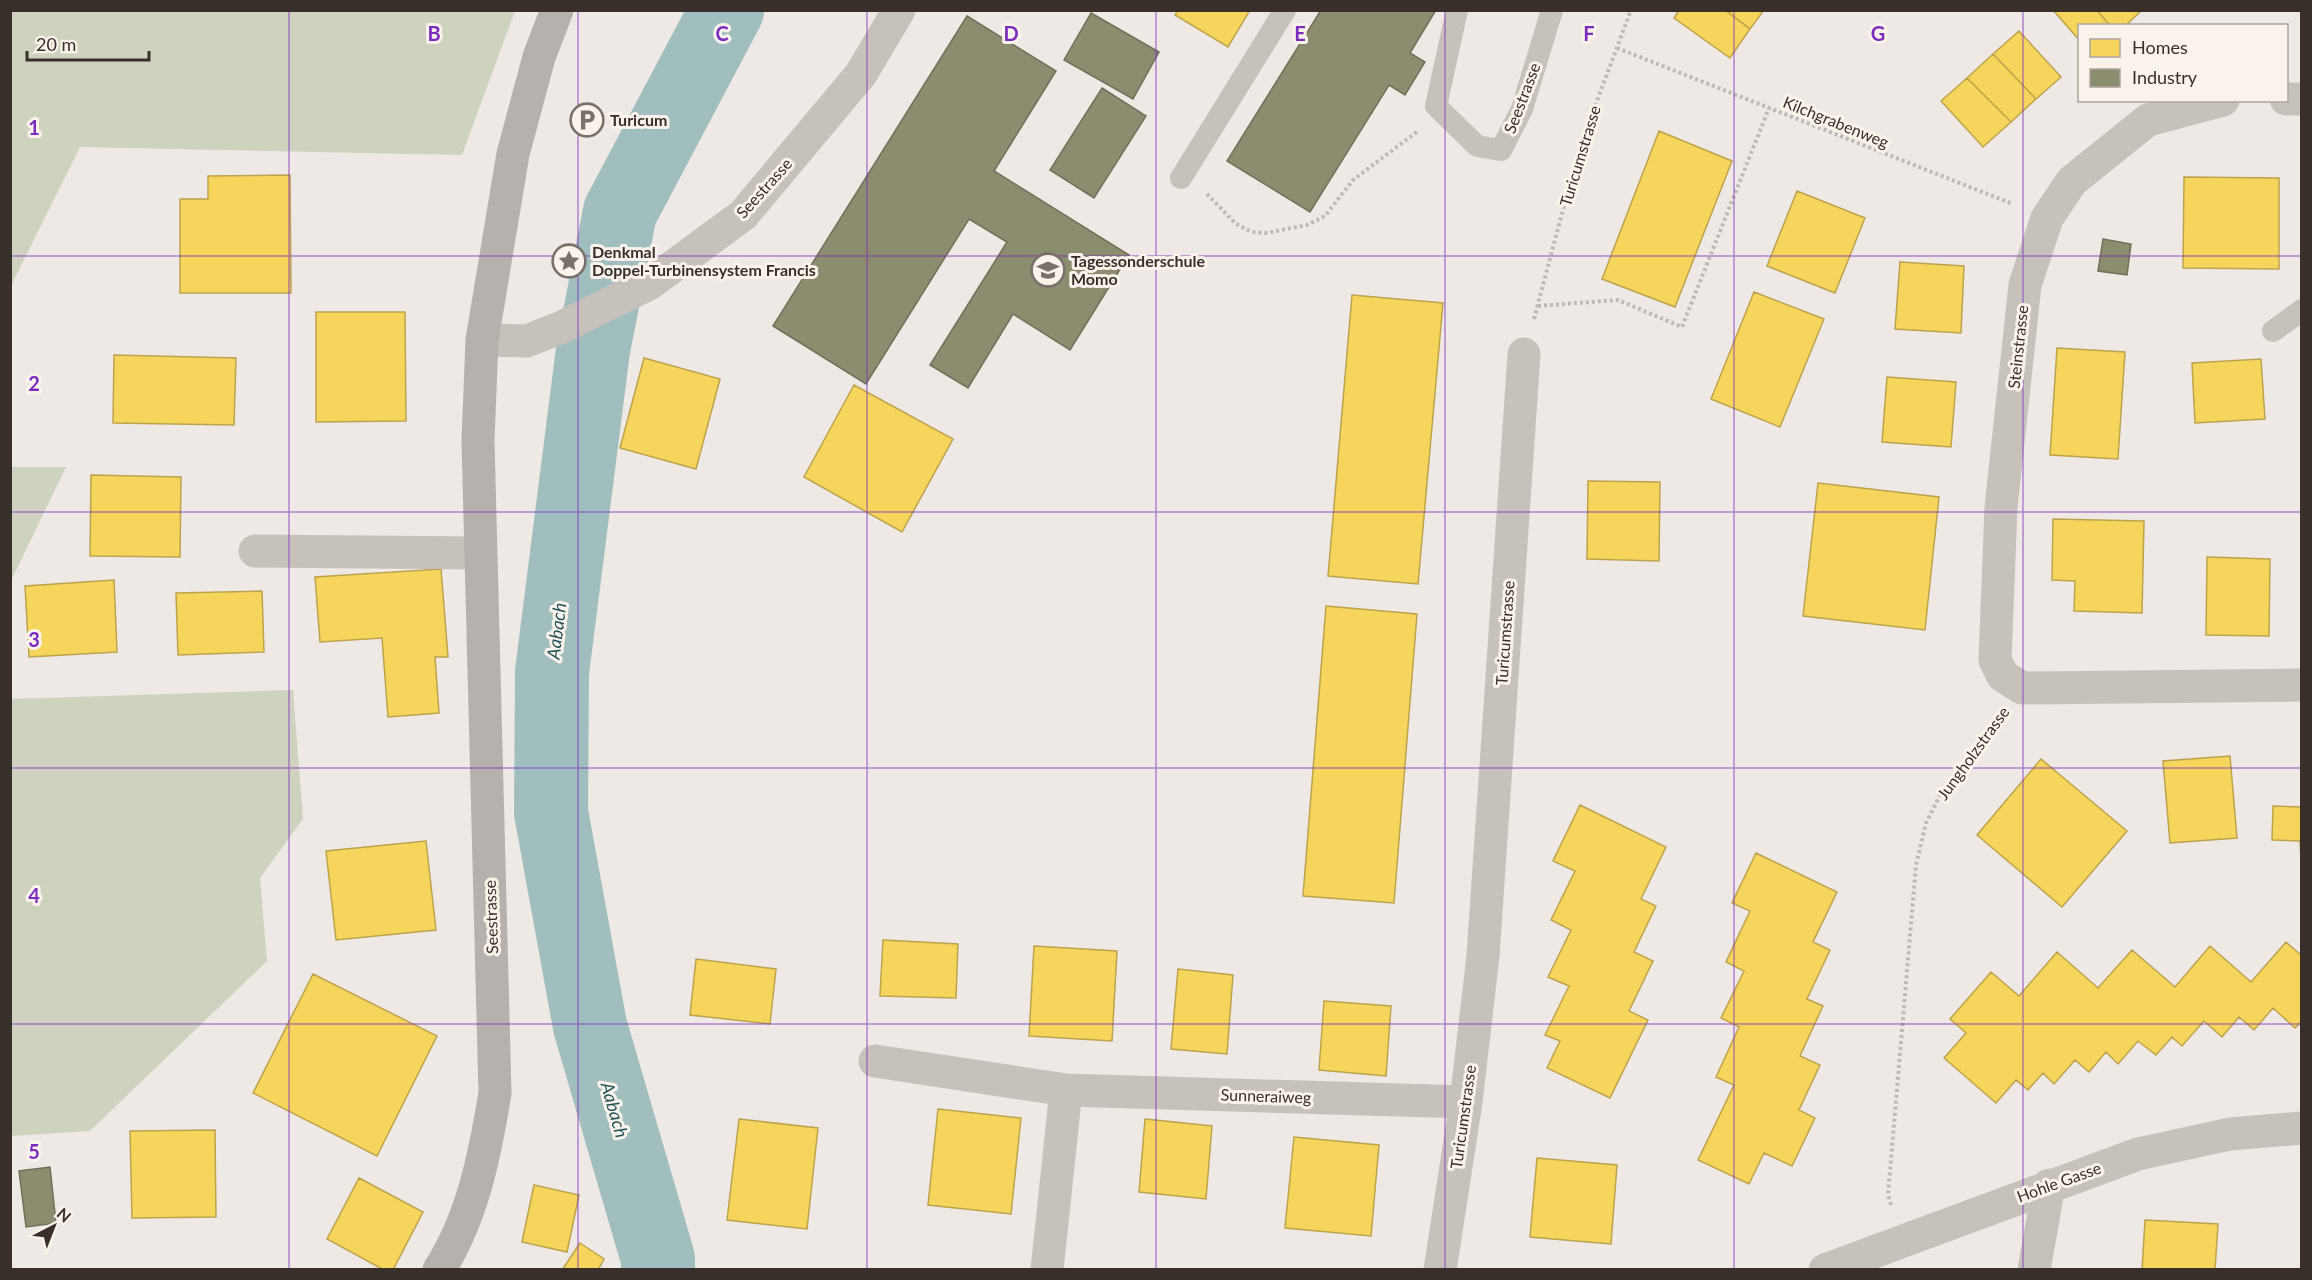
<svg xmlns="http://www.w3.org/2000/svg" width="2312" height="1280" viewBox="0 0 2312 1280" font-family="Lato,sans-serif">
  <rect width="100%" height="100%" fill="#eee9e4"/>
  <!-- green -->
  <path fill="#cfd2bf" d="M11,10H515V11L462,155L80,147L11,286Z
    M11,467H66L11,581L10,467Z
    M293,690L303,819L260,878L267,961L90,1131L11,1136V699Z"/>
  <!-- homes -->
  <path fill="#f6d55c" stroke="#bda34d" stroke-width="1.5" d="M1178,10H1250L1228,47L1175,15Z
    M1679,10H1725L1750,29L1730,58L1674,18Z
    M1725,10H1764L1750,29Z
    M2053,10H2097L2110,26H2080V41Z
    M2097,10H2142L2125,26H2110Z
    M2019,31L2061,77L2036,99L1993,54Z
    M1993,54L2036,99L2011,122L1967,78Z
    M1967,78L2011,122L1983,147L1941,101Z
    M1659,131L1732,161L1675,307L1602,279Z
    M290,175L291,293H180V199H208V176Z
    M2184,177L2279,178V269L2183,268Z
    M1797,191L1865,218L1835,293L1767,266Z
    M1900,262L1964,266L1961,333L1895,329Z
    M1754,292L1824,319L1780,427L1711,399Z
    M1352,295L1443,303L1418,584L1328,576Z
    M316,312H405L406,421L316,422Z
    M2057,348L2125,352L2118,459L2050,455Z
    M114,355L236,358L234,425L113,423Z
    M644,358L720,379L696,469L620,448Z
    M2261,359L2265,419L2195,423L2192,363Z
    M1887,377L1956,382L1951,447L1882,442Z
    M854,385L953,439L902,532L804,477Z
    M91,475L181,477L180,557L90,556Z
    M1588,481L1660,482L1659,561L1587,559Z
    M1818,483L1939,497L1925,630L1803,616Z
    M2053,519L2144,521L2142,613L2074,611L2075,581L2052,580Z
    M2207,557L2270,559L2269,636L2206,635Z
    M441,569L448,657H435L439,713L388,717L382,638L320,642L315,577Z
    M114,580L117,652L29,657L25,586Z
    M262,591L264,652L178,655L176,593Z
    M1326,606L1417,614L1394,903L1303,896Z
    M2230,756L2237,838L2170,843L2163,761Z
    M2041,759L2127,831L2062,907L1977,835Z
    M1580,805L1666,847L1641,899L1656,906L1634,952L1653,961L1629,1011L1648,1020L1610,1098L1547,1068L1560,1041L1545,1035L1569,986L1548,977L1571,930L1551,920L1575,871L1553,861Z
    M2273,806L2302,807V880L2300,841L2272,840Z
    M426,841L436,930L336,940L326,851Z
    M1756,853L1837,892L1813,942L1830,950L1807,999L1823,1006L1800,1056L1820,1065L1799,1110L1815,1118L1792,1166L1764,1153L1749,1184L1698,1160L1734,1085L1716,1077L1739,1027L1721,1018L1744,971L1726,962L1750,911L1732,903Z
    M883,940L958,944L956,998L880,996Z
    M2286,942L2302,956V1021L2295,1028L2273,1008L2254,1030L2239,1017L2222,1037L2204,1021L2182,1046L2172,1037L2156,1055L2138,1041L2118,1064L2106,1052L2089,1072L2075,1060L2054,1084L2043,1073L2028,1090L2016,1080L1996,1103L1944,1058L1966,1033L1950,1019L1991,972L2019,996L2057,952L2098,988L2132,950L2175,987L2210,946L2251,982Z
    M1034,946L1117,951L1112,1041L1029,1036Z
    M696,959L776,969L770,1024L690,1015Z
    M1178,969L1233,975L1227,1054L1171,1049Z
    M313,974L437,1036L377,1156L253,1093Z
    M1324,1001L1391,1006L1386,1076L1319,1070Z
    M938,1109L1021,1118L1011,1214L928,1205Z
    M739,1119L818,1128L807,1229L727,1220Z
    M1145,1119L1212,1126L1206,1199L1139,1192Z
    M215,1130L216,1217L132,1218L130,1131Z
    M1294,1137L1379,1145L1371,1236L1285,1228Z
    M1537,1158L1617,1165L1611,1244L1530,1237Z
    M359,1178L423,1212L393,1270H384L327,1239Z
    M534,1185L579,1195L567,1252L522,1242Z
    M2145,1220L2218,1224L2215,1270H2142Z
    M580,1243L604,1259L598,1270H562Z"/>
  <!-- industry -->
  <path fill="#8c8c6e" stroke="#73705a" stroke-width="1.5" d="M1321,10H1436L1410,53L1425,62L1405,95L1389,85L1310,212L1227,161Z
    M1091,13L1159,52L1133,99L1064,60Z
    M967,16L1056,71L994,171L1129,255L1070,350L1013,314L968,388L930,365L1007,242L969,219L866,384L773,326Z
    M1102,88L1146,116L1094,198L1050,170Z
    M2103,239L2131,244L2127,275L2098,271Z
    M50,1167L56,1223L26,1227L19,1171Z"/>
  <g fill="none" stroke-linecap="round" stroke-linejoin="round">
    <!-- river -->
    <path stroke="#a1bebe" stroke-width="74" d="M658,1270V1259L590,1026L551,812L552,672L593,350L620,212L727,10"/>
    <!-- path -->
    <path stroke="#bfbab5" stroke-width="4" stroke-dasharray="3 3" stroke-linecap="butt" d="M1617,48L2013,204
      M1207,194L1236,224L1252,232L1266,233L1307,225L1325,216L1353,180L1418,131
      M1538,306L1618,300L1682,327L1769,108
      M1534,319L1579,149L1631,10
      M1891,1205L1888,1195L1916,865L1926,823L1942,791L1999,717"/>
    <!-- lane -->
    <path stroke="#c7c1bc" stroke-width="22" d="M1457,10L1436,106L1477,146L1501,150L1522,109L1552,10
      M1181,178L1285,10
      M2273,331L2302,310"/>
    <!-- street -->
    <path stroke="#c7c1bc" stroke-width="33" d="M2286,99H2302
      M2223,100L2148,120L2072,181L2047,218L2025,285L2001,507L1995,660L2003,676L2022,688L2302,685
      M482,340L527,341L562,327L649,284L743,215L861,74L899,10
      M255,551L480,553
      M875,1061L1066,1090L1466,1102
      M1047,1270L1066,1090
      M1440,1270L1466,1102L1483,956L1524,354
      M1825,1270L2138,1154L2230,1134L2302,1128
      M2034,1270L2049,1185"/>
    <!-- secondary -->
    <path stroke="#b7b1ad" stroke-width="33" d="M439,1270C473,1217 485,1154 495,1093L478,441L482,340L513,154L539,57L557,10"/>
  </g>
  <!-- grid -->
  <path fill="none" stroke="#7b2cbf" stroke-width="1.5" stroke-opacity="0.55" d="M289,10V1270M578,10V1270M867,10V1270M1156,10V1270M1445,10V1270M1734,10V1270M2023,10V1270M10,256H2302M10,512H2302M10,768H2302M10,1024H2302"/>
  <!-- icons -->
  <defs>
    <g id="parking-ring" transform="scale(1.725)"><circle r="9.5" fill="#f9f3ec" stroke="#78706b" stroke-width="1.5"/><path d="M-3.5-5.5H1a3.5 3.5 0 0 1 0 7H-1V5.5H-3.5ZM-1-3.4V-.6H.8a1.4 1.4 0 0 0 0-2.8Z" fill="#78706b"/></g>
    <g id="sight-ring" transform="scale(1.725)"><circle r="9.5" fill="#f9f3ec" stroke="#78706b" stroke-width="1.5"/><path d="M0-6L1.8-2.2L6-1.7L2.9 1.2L3.7 5.4L0 3.3L-3.7 5.4L-2.9 1.2L-6-1.7L-1.8-2.2Z" fill="#78706b"/></g>
    <g id="school-ring" transform="scale(1.725)"><circle r="9.5" fill="#f9f3ec" stroke="#78706b" stroke-width="1.5"/><path d="M0-5L7-2L0 1L-7-2ZM-4 1L0 2.5L4 1V4Q0 6-4 4Z" fill="#78706b"/></g>
  </defs>
  <g fill-rule="evenodd">
    <use href="#parking-ring" x="587" y="120"/>
    <use href="#sight-ring" x="569" y="261"/>
    <use href="#school-ring" x="1048" y="270"/>
  </g>
  <g text-anchor="middle" stroke-width="6" stroke-linejoin="round" paint-order="stroke">
    <!-- street labels -->
    <g font-size="16" fill="#382f2a" stroke="#f9f3ec">
      <text transform="translate(1522 98) rotate(-69)" y="6">Seestrasse</text>
      <text transform="translate(1836 122) rotate(22)" y="6">Kilchgrabenweg</text>
      <text transform="translate(1580 156) rotate(-73)" y="6">Turicumstrasse</text>
      <text transform="translate(764 188) rotate(-48)" y="6">Seestrasse</text>
      <text transform="translate(2018 347) rotate(-84)" y="6">Steinstrasse</text>
      <text transform="translate(1505 633) rotate(-86)" y="6">Turicumstrasse</text>
      <text transform="translate(1973 753) rotate(-54)" y="6">Jungholzstrasse</text>
      <text transform="translate(491 917) rotate(-92)" y="6">Seestrasse</text>
      <text transform="translate(1266 1096) rotate(2)" y="6">Sunneraiweg</text>
      <text transform="translate(1463 1117) rotate(-82)" y="6">Turicumstrasse</text>
      <text transform="translate(2059 1182) rotate(-20)" y="6">Hohle Gasse</text>
    </g>
    <!-- poi labels -->
    <g font-size="16" font-weight="bold" fill="#382f2a" stroke="#f9f3ec" text-anchor="start">
      <text x="610" y="126">Turicum</text>
      <text x="592" y="258">Denkmal<tspan x="592" dy="18">Doppel-Turbinensystem Francis</tspan></text>
      <text x="1071" y="267">Tagessonderschule<tspan x="1071" dy="18">Momo</tspan></text>
    </g>
    <!-- water labels -->
    <g font-size="18" font-style="italic" fill="#225357" stroke="#f9f3ec">
      <text transform="translate(557 631) rotate(-83)" y="6">Aabach</text>
      <text transform="translate(614 1110) rotate(74)" y="6">Aabach</text>
    </g>
  </g>
  <g font-size="20" text-anchor="middle" font-weight="bold" fill="#7b2cbf" stroke="#f9f3ec" stroke-width="6" stroke-linejoin="round" paint-order="stroke">
    <text x="434" y="41">B</text>
    <text x="722" y="41">C</text>
    <text x="1011" y="41">D</text>
    <text x="1300" y="41">E</text>
    <text x="1589" y="41">F</text>
    <text x="1878" y="41">G</text>
    <text x="34" y="135">1</text>
    <text x="34" y="391">2</text>
    <text x="34" y="647">3</text>
    <text x="34" y="903">4</text>
    <text x="34" y="1159">5</text>
  </g>
  <!-- border -->
  <rect width="2312" height="1280" fill="none" stroke="#382f2a" stroke-width="24"/>
  <!-- legend -->
  <rect x="2078" y="24" width="210" height="78" fill="#f9f3ec" stroke="#aca59e" stroke-width="1.5"/>
  <rect x="2090" y="39" width="30" height="18" fill="#f6d55c" stroke="#aca59e" stroke-width="1.5"/>
  <text x="2132" y="54" font-size="18" fill="#382f2a">Homes</text>
  <rect x="2090" y="69" width="30" height="18" fill="#8c8c6e" stroke="#aca59e" stroke-width="1.5"/>
  <text x="2132" y="84" font-size="18" fill="#382f2a">Industry</text>
  <!-- north arrow -->
  <g transform="translate(54 1226) rotate(42)" stroke="#f9f3ec" stroke-width="4.5" paint-order="stroke">
  <path d="M0-4.5L10 22L0 15L-10 22Z" fill="#382f2a"/>
  <text y="-9" font-size="16" font-weight="bold" text-anchor="middle" fill="#382f2a">N</text>
  </g>
  <!-- scale -->
  <path d="M27 51v9h122v-9" fill="none" stroke="#382f2a" stroke-width="3"/>
  <text x="36" y="51" font-size="18" fill="#382f2a" stroke="#f9f3ec" stroke-width="4.5" paint-order="stroke">20 m</text>
</svg>
